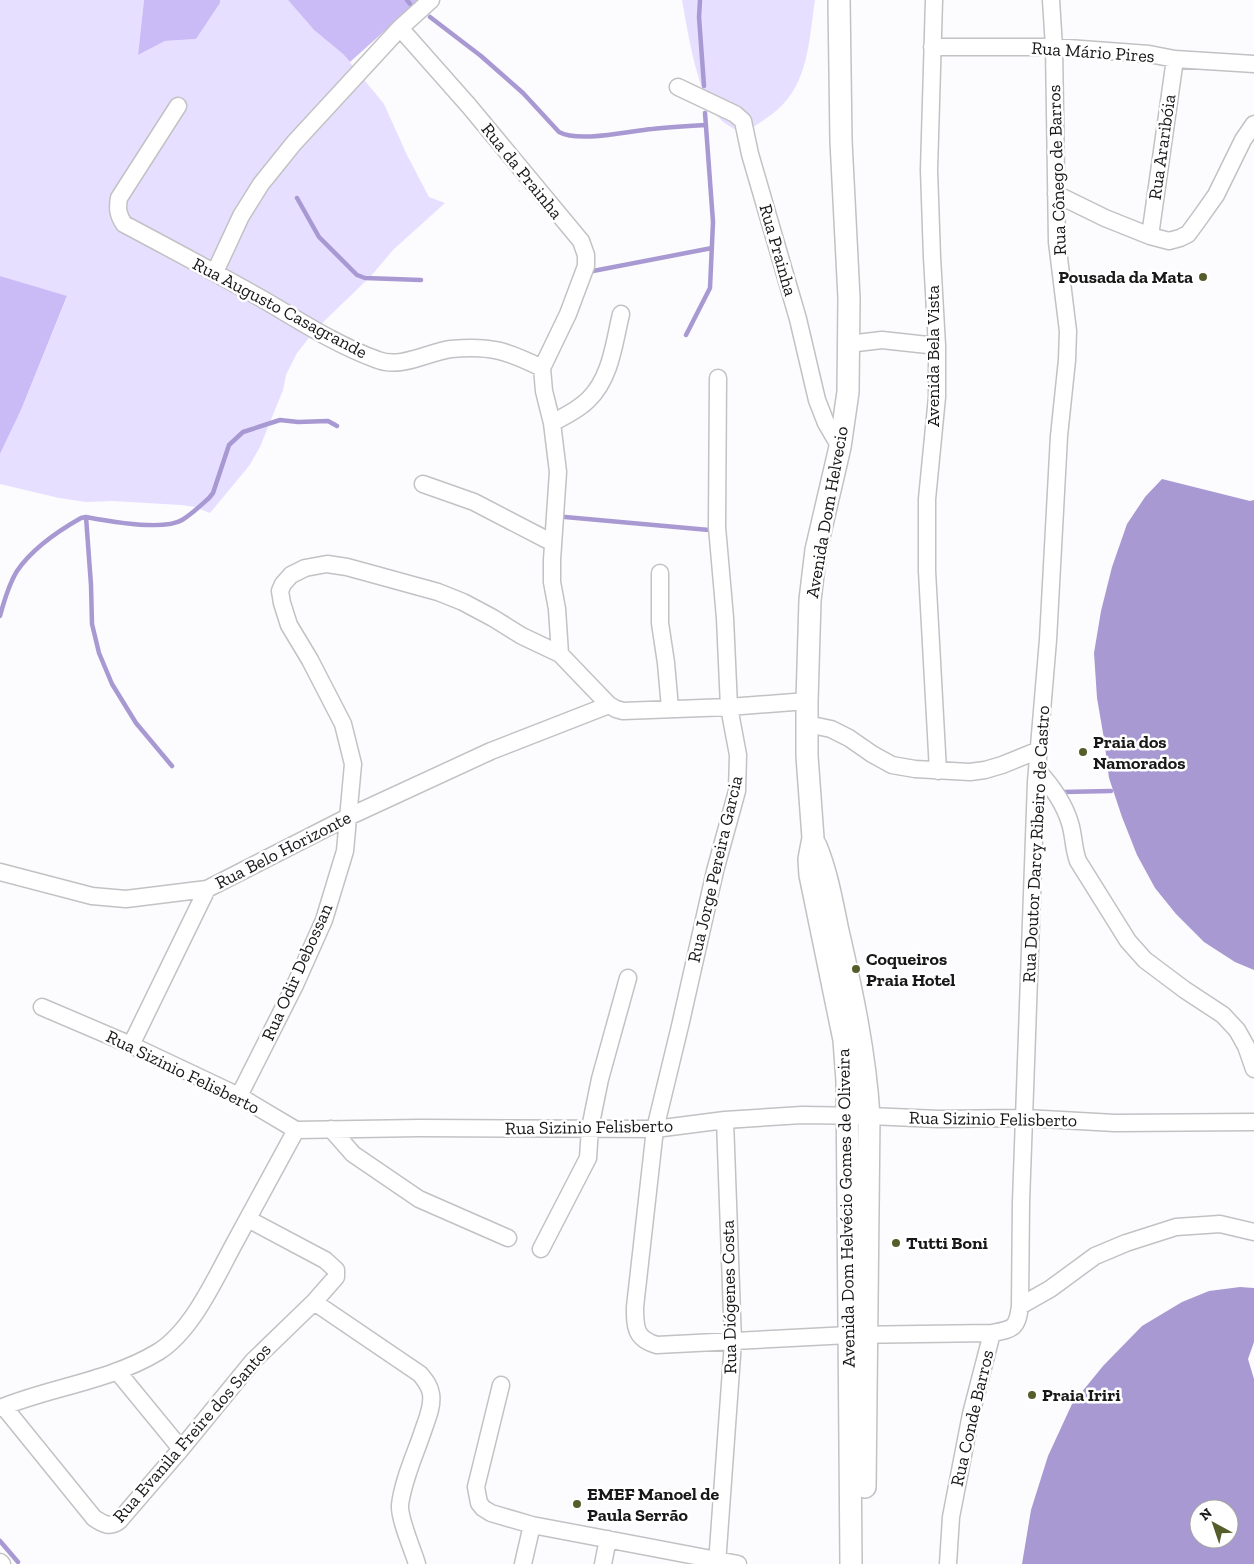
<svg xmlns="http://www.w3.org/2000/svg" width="1254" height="1564" viewBox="0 0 1254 1564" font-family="'Zilla Slab',serif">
  <rect width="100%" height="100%" fill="#fcfbfe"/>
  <!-- green -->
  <path fill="#e7dfff" d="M0,0H144L138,55L165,41L196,39L220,3V0H288L314,30L343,54L384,104L407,155L429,197L445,203L393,250L371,276L316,329L297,353L286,375L283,390L260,447L249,466L210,513L195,507L181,505L112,501L86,502L59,498L0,484V454L21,410L67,297L0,276Z
    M682,0H815C809,38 809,83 777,110C767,119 754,126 743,134C736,130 726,125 720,119C697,97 688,32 682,0Z"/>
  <!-- forest -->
  <path fill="#cabbf6" d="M144,0H220V3L196,39L165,41L138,55Z
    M288,0H419L350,62L343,54L314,30Z
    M0,276L67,296L21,410L0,454Z"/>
  <!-- water -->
  <path fill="#a999d3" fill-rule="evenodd" d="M1162,479L1250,501L1254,500V970L1235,962L1204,942L1176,914L1155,888L1137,855L1122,817L1109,778L1104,739L1097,698L1094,653L1101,611L1112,567L1127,524L1145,497Z
    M1240,1287L1254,1288V1342L1248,1359L1254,1379V1564H1022L1031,1510L1048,1456L1072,1404L1103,1366L1142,1326L1182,1302L1209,1291ZM1199,1509H1229V1539H1199Z"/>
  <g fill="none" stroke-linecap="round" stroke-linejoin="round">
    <!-- stream -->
    <path stroke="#a999d3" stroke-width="4.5" d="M407,0L410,4
      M700,0L699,17L704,86
      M430,17L481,56L523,93L559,132C579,143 629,131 652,129C670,127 688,126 706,125
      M297,198L319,237L357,275L365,278L421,280
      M593,271L712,248
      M686,335L710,288L713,222L705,113
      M86,517L91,585L92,624L99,653L112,684L136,723L172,766
      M565,517L709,530
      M0,616C4,601 9,584 17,571C32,549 58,531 81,518L86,517C107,521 164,531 182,520C192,514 201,505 209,498L213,493L229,445L243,432L280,420L298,422L328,421L337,426
      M1063,792L1111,791
      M0,1541L18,1562"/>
    <!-- minor casing -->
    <g stroke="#c2c2c5" stroke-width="19">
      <path id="minor" d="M431,0L400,28L469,106L581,241L586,255V266L568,314L542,368
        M934,0L929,170L932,257L937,346V397L927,499V571L938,771
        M932,47H1054L1149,54L1175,59L1254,64
        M678,87L735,114L743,121L750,154L798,319L817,400L826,423L840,447
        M178,106L119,198C117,209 118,215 124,224C171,249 218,274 264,300C300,321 338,346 378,360C401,369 428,352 451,349C491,345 507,351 542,368L544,391L552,423L558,472L552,560V582L557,609L560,654
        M1056,194L1105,218L1150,236L1169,241L1180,238L1188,234L1199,219L1216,195L1243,140L1254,124
        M1150,236L1175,59
        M215,272L241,216L261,184L294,143L400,28
        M848,344L882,340L937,346
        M718,378L717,527L725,618L729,707L738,755L737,791L715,871L680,1026L655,1129L635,1307C635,1327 635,1339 657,1345L849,1335L992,1333
        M552,423C565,416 578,410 588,400C611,378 614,343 621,314
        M423,484L474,502L553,543
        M660,573V623L666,663L670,708
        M807,724L831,729L849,738L872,754L892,765L915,769L970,772L985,770L1002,765L1039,750
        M1037,770C1051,785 1064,803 1070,823C1074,836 1073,847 1078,861L1128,941L1145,960L1185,990L1223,1015L1237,1030L1246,1046L1254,1069
        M0,872L92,896L126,899L207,889
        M42,1007L131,1045L239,1096L296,1130L420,1128L655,1129L725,1120L802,1115L869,1116L939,1119L1025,1118L1115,1123L1254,1122
        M131,1045L207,889L348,817L491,751L609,705
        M239,1096L295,985L324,920L345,851L353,764L343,724L310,660L289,625L282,603L280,591L283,584L291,575L305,568L327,564L347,567L438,592L463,602L493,618L522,636L560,654L609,705L616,709L623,711L729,707L807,701
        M331,1129L353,1154L419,1199L508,1238
        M541,1249L588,1158L590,1128L600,1079L628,978
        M314,1302L420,1374C425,1380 430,1386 431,1394C433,1406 427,1419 423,1431C415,1455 403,1480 400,1505C399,1519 413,1550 417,1564
        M1020,1306L1050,1289L1095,1256L1126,1243L1176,1227L1220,1224L1254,1232
        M117,1371L181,1449
        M501,1385L476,1487L479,1503L483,1508L491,1513L532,1525L738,1564
        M4,1407L94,1518C103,1524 110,1528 119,1521L181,1449L253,1361L314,1302L336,1277V1270L325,1260L248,1219
        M0,1408C51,1387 110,1381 158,1352C192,1331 215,1279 234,1244C255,1206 275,1168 296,1130
        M0,1562L2,1564
        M523,1564L532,1525
        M603,1564L608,1539
        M717,1564L733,1342L725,1120
        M948,1564L951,1517L971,1414L992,1333C1013,1329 1017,1329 1020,1306L1021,1202L1036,782L1048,640L1059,436L1067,360L1068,331L1057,242L1054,47L1051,0"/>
    </g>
    <!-- tertiary casing -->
    <g stroke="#c2c2c5" stroke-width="24">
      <path id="tertiary" d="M839,0L841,141L849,298L848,392L840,447L816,550L810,600L807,701V756L813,838L809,859L810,875L844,1040L847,1081L851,1564
        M816,846C827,873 832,902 838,931C852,992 865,1052 869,1116L865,1487"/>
    </g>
    <!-- minor -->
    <use href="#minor" stroke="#fff" stroke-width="16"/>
    <!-- tertiary -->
    <use href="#tertiary" stroke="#fff" stroke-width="21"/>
  </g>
  <!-- markers -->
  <g fill="#555d2b" stroke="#fff" stroke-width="2">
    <circle cx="1203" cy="277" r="5"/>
    <circle cx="1083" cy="752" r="5"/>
    <circle cx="856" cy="969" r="5"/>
    <circle cx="896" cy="1243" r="5"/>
    <circle cx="1032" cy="1395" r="5"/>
    <circle cx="577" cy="1504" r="5"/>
  </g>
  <g text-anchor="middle" stroke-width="5" stroke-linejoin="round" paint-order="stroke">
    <!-- street labels -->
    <g font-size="18" fill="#181819" stroke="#fff">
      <text transform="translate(1093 52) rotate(4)" y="6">Rua Mário Pires</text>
      <text transform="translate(1162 147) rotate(-82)" y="6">Rua Araribóia</text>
      <text transform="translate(1057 170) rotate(-92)" y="6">Rua Cônego de Barros</text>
      <text transform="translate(522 171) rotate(51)" y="6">Rua da Prainha</text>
      <text transform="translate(778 250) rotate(74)" y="6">Rua Prainha</text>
      <text transform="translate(280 308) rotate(28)" y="6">Rua Augusto Casagrande</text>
      <text transform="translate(933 356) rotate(-90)" y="6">Avenida Bela Vista</text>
      <text transform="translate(827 512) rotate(-80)" y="6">Avenida Dom Helvecio</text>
      <text transform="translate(1036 844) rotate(-87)" y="6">Rua Doutor Darcy Ribeiro de Castro</text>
      <text transform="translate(283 850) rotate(-27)" y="6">Rua Belo Horizonte</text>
      <text transform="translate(715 869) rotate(-77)" y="6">Rua Jorge Pereira Garcia</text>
      <text transform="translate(297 972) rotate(-66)" y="6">Rua Odir Debossan</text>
      <text transform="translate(183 1072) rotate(26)" y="6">Rua Sizinio Felisberto</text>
      <text transform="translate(993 1119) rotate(1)" y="6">Rua Sizinio Felisberto</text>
      <text transform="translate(589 1127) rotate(-1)" y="6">Rua Sizinio Felisberto</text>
      <text transform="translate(846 1208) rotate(-91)" y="6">Avenida Dom Helvécio Gomes de Oliveira</text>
      <text transform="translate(729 1297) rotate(-91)" y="6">Rua Diógenes Costa</text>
      <text transform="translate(972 1418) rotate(-77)" y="6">Rua Conde Barros</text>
      <text transform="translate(192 1433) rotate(-49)" y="6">Rua Evanila Freire dos Santos</text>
    </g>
    <!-- poi labels -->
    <g font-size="18" font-weight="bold" fill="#181819" stroke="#fff" text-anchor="start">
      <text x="1193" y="283" text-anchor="end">Pousada da Mata</text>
      <text x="1093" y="748">Praia dos<tspan x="1093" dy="21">Namorados</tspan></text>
      <text x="866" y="965">Coqueiros<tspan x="866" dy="21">Praia Hotel</tspan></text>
      <text x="906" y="1249">Tutti Boni</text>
      <text x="1042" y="1401">Praia Iriri</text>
      <text x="587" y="1500">EMEF Manoel de<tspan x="587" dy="21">Paula Serrão</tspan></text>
    </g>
  </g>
  <!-- north arrow -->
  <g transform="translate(1214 1524) rotate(320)"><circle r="24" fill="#ffffff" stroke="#a3a3a3"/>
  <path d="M0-4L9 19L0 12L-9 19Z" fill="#555d2b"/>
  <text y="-8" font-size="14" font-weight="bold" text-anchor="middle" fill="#181819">N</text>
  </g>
</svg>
